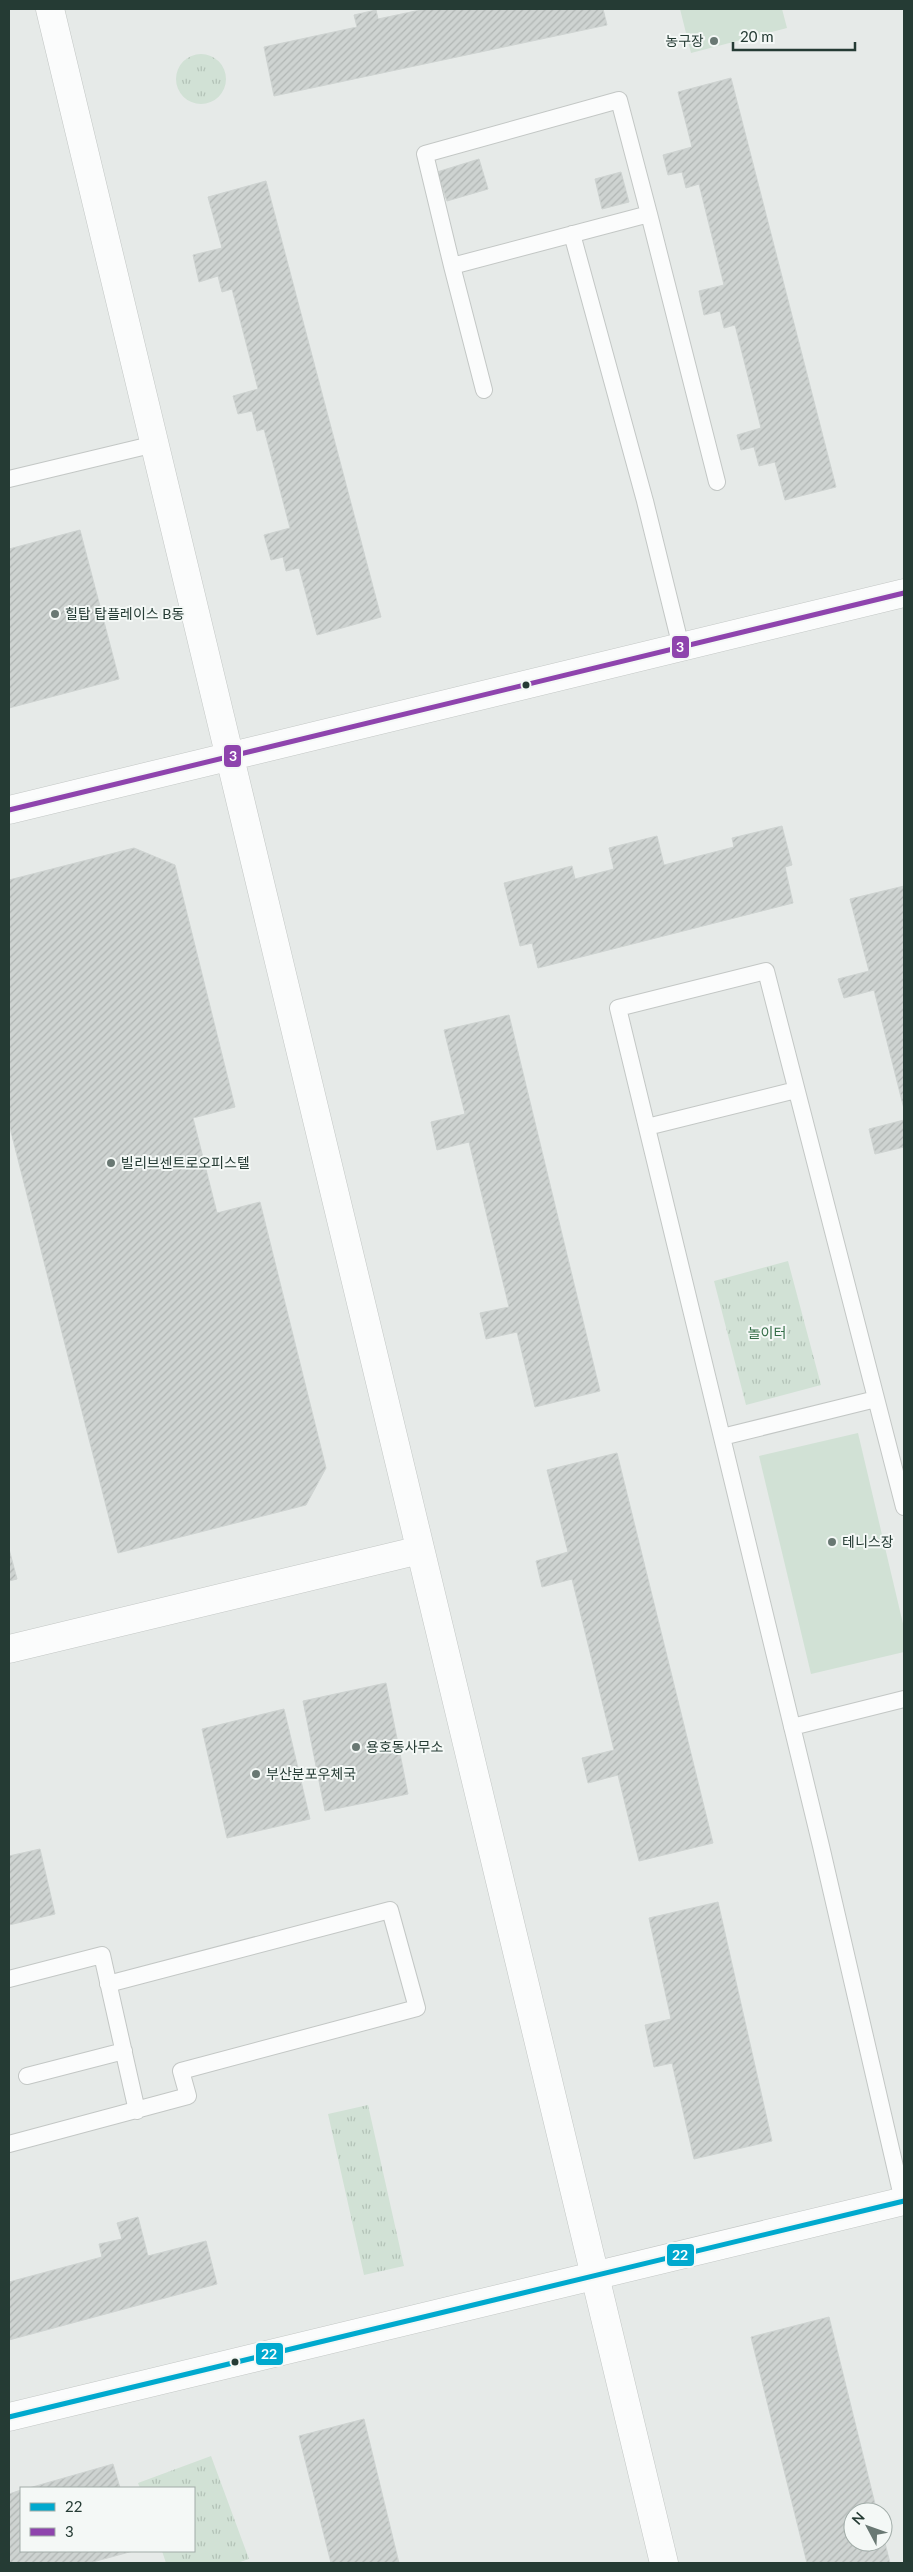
<svg xmlns="http://www.w3.org/2000/svg" width="913" height="2572" viewBox="0 0 913 2572" font-family="Lato,'Noto Sans KR',sans-serif">
  <defs>
    <pattern id="park-tufts" width="24" height="20" patternUnits="userSpaceOnUse" patternTransform="scale(1.25)"><rect width="24" height="20" fill="#d1e1d5"/><path d="M3 7l-1-3M5 7V3M7 7l1-3M15 17l-1-3M17 17v-4M19 17l1-3" fill="none" stroke="#b3c2b7"/></pattern>
    <pattern id="building-hatch" width="6" height="6" patternUnits="userSpaceOnUse" patternTransform="scale(1.25)"><rect width="6" height="6" fill="#ced3d1"/><path d="M-1 1l2-2M0 6l6-6M5 7l2-2" fill="none" stroke="#b1b6b4"/></pattern>
  </defs>
  <rect width="100%" height="100%" fill="#e6eae8"/>
  <!-- grass -->
  <path fill="#d1e1d5" d="M680,9H782L787,28L691,53Z
    M858,1433L904,1628V1652L811,1674L759,1456Z"/>
  <!-- park -->
  <path fill="url(#park-tufts)" d="M176 79a25 25 0 1 1 50 0a25 25 0 1 1-50 0Z
    M788,1261L821,1385L746,1405L714,1281Z
    M368,2105L404,2266L364,2275L328,2114Z
    M211,2456L249,2559L237,2563H166L162,2551H194V2488H140L138,2483Z"/>
  <!-- building -->
  <path fill="url(#building-hatch)" stroke="#ced3d1" d="M425,9H603L607,25L274,96L264,47L357,27L354,15L376,10L378,19Z
    M731,78L836,487L785,500L775,462L759,466L754,447L741,450L737,435L761,428L735,325L724,328L720,311L704,315L701,301L699,291L724,285L699,184L686,188L682,172L668,175L663,155L692,147L678,92Z
    M479,159L488,189L447,201L437,172Z
    M621,172L629,202L602,209L595,179Z
    M266,181L381,617L317,635L299,568L286,571L283,557L271,560L264,535L290,528L264,429L257,431L252,411L238,414L233,396L258,389L232,289L222,292L218,276L199,282L193,255L222,248L208,197Z
    M80,530L119,679L9,708V549Z
    M782,826L792,865L785,867L793,903L538,968L532,943L520,946L504,883L572,866L575,879L614,869L609,848L657,836L664,865L734,847L732,838Z
    M134,848L175,865L235,1107L193,1118L217,1213L260,1202L326,1468L306,1505L118,1553L9,1124V880Z
    M904,886V1109L874,990L844,998L838,979L869,971L850,899Z
    M509,1015L600,1391L535,1407L517,1332L486,1339L480,1313L509,1307L469,1142L437,1150L431,1122L465,1114L444,1030Z
    M904,1120V1150V1147L875,1154L869,1129Z
    M617,1453L713,1843L639,1861L618,1775L588,1783L582,1758L614,1750L572,1579L542,1587L536,1561L568,1552L547,1470Z
    M9,1549L17,1579L9,1581Z
    M386,1683L408,1794L325,1811L303,1701Z
    M284,1709L310,1819L227,1838L202,1729Z
    M40,1849L55,1914L9,1925V1856Z
    M718,1902L772,2141L694,2159L672,2063L654,2067L645,2025L671,2019L649,1918Z
    M138,2217L148,2256L206,2241L217,2284L9,2340V2282L102,2257L99,2244L122,2239L117,2223Z
    M829,2317L877,2512H853V2542H883V2535L890,2563H807L751,2337Z
    M364,2419L399,2563H331L299,2436Z
    M113,2464L120,2488H29Z
    M21,2490V2551H133L89,2563H9V2494Z"/>
  <g fill="none" stroke-linecap="round" stroke-linejoin="round">
    <!-- service casing -->
    <g stroke="#c3c7c5" stroke-width="18">
      <path id="service" d="M572,234L645,501L681,647
        M452,266L425,154L619,100L649,214
        M484,390L452,266L649,214L717,482
        M9,479L155,444
        M647,1127L796,1090
        M722,1437L876,1399
        M792,1727L904,1699
        M9,1979L102,1955L137,2111
        M27,2076L124,2051
        M9,2144L188,2096L181,2071L417,2008L390,1910L108,1984
        M903,2201L821,1846L618,1008L766,971L904,1507"/>
    </g>
    <!-- minor casing -->
    <g stroke="#c3c7c5" stroke-width="29">
      <path id="minor" d="M50,9L664,2563
        M9,810L904,593
        M9,1649L420,1550
        M9,2417L904,2201"/>
    </g>
    <!-- service -->
    <use href="#service" stroke="#fbfcfc" stroke-width="16"/>
    <!-- minor -->
    <use href="#minor" stroke="#fbfcfc" stroke-width="28"/>
    <!-- bus-1 casing -->
    <g stroke="#f4f8f6" stroke-width="9">
      <path id="bus-1" d="M9,2417L904,2201"/>
    </g>
    <!-- bus-2 casing -->
    <g stroke="#f4f8f6" stroke-width="9">
      <path id="bus-2" d="M9,810L904,593"/>
    </g>
    <!-- bus-1 -->
    <use href="#bus-1" stroke="#00a9ce" stroke-width="5"/>
    <!-- bus-2 -->
    <use href="#bus-2" stroke="#8e44ad" stroke-width="5"/>
  </g>
  <!-- markers -->
  <g fill="#697873" stroke="#f4f8f6" stroke-width="2">
    <circle cx="714" cy="41" r="5"/>
    <circle cx="55" cy="614" r="5"/>
    <circle cx="111" cy="1163" r="5"/>
    <circle cx="832" cy="1542" r="5"/>
    <circle cx="356" cy="1747" r="5"/>
    <circle cx="256" cy="1774" r="5"/>
  </g>
  <g fill="#253b34" stroke="#f4f8f6" stroke-width="2">
    <circle cx="526" cy="685" r="4.5"/>
    <circle cx="235" cy="2362" r="4.5"/>
  </g>
  <g text-anchor="middle" stroke-width="4" stroke-linejoin="round" paint-order="stroke">
    <!-- poi labels -->
    <g font-size="14" fill="#253b34" stroke="#f4f8f6" text-anchor="start">
      <text x="704" y="46" text-anchor="end">농구장</text>
      <text x="65" y="619">힐탑 탑플레이스 B동</text>
      <text x="121" y="1168">빌리브센트로오피스텔</text>
      <text x="842" y="1547">테니스장</text>
      <text x="366" y="1752">용호동사무소</text>
      <text x="266" y="1779">부산분포우체국</text>
    </g>
    <!-- park labels -->
    <g font-size="14" fill="#346d47" stroke="#f4f8f6">
      <text x="767" y="1338">놀이터</text>
    </g>
  </g>
  <g stroke="#f4f8f6" stroke-width="2">
    <rect x="671" y="635" width="19" height="24" rx="5" fill="#8e44ad"/>
    <rect x="223" y="744" width="19" height="24" rx="5" fill="#8e44ad"/>
    <rect x="666" y="2243" width="29" height="24" rx="5" fill="#00a9ce"/>
    <rect x="255" y="2342" width="29" height="24" rx="5" fill="#00a9ce"/>
  </g>
  <g font-size="14" text-anchor="middle" font-weight="bold" fill="#fff">
    <text x="680" y="652">3</text>
    <text x="233" y="761">3</text>
    <text x="680" y="2260">22</text>
    <text x="269" y="2359">22</text>
  </g>
  <!-- border -->
  <rect width="913" height="2572" fill="none" stroke="#253b34" stroke-width="20"/>
  <!-- legend -->
  <rect x="20" y="2487" width="175" height="65" fill="#f4f8f6" stroke="#a1aca8"/>
  <rect x="30" y="2503" width="25" height="8" fill="#00a9ce" stroke="#a1aca8"/>
  <text x="65" y="2512" font-size="15" fill="#253b34">22</text>
  <rect x="30" y="2528" width="25" height="8" fill="#8e44ad" stroke="#a1aca8"/>
  <text x="65" y="2537" font-size="15" fill="#253b34">3</text>
  <!-- north arrow -->
  <g transform="translate(868 2527) rotate(311)"><circle r="24" fill="#f4f8f6" stroke="#a1aca8"/>
  <path d="M0-4L9 19L0 12L-9 19Z" fill="#697873"/>
  <text y="-8" font-size="14" font-weight="bold" text-anchor="middle" fill="#253b34">N</text>
  </g>
  <!-- scale -->
  <path d="M733 42v8h122v-8" fill="none" stroke="#253b34" stroke-width="2.5"/>
  <text x="740" y="42" font-size="15" fill="#253b34" stroke="#f4f8f6" stroke-width="4" paint-order="stroke">20 m</text>
</svg>
